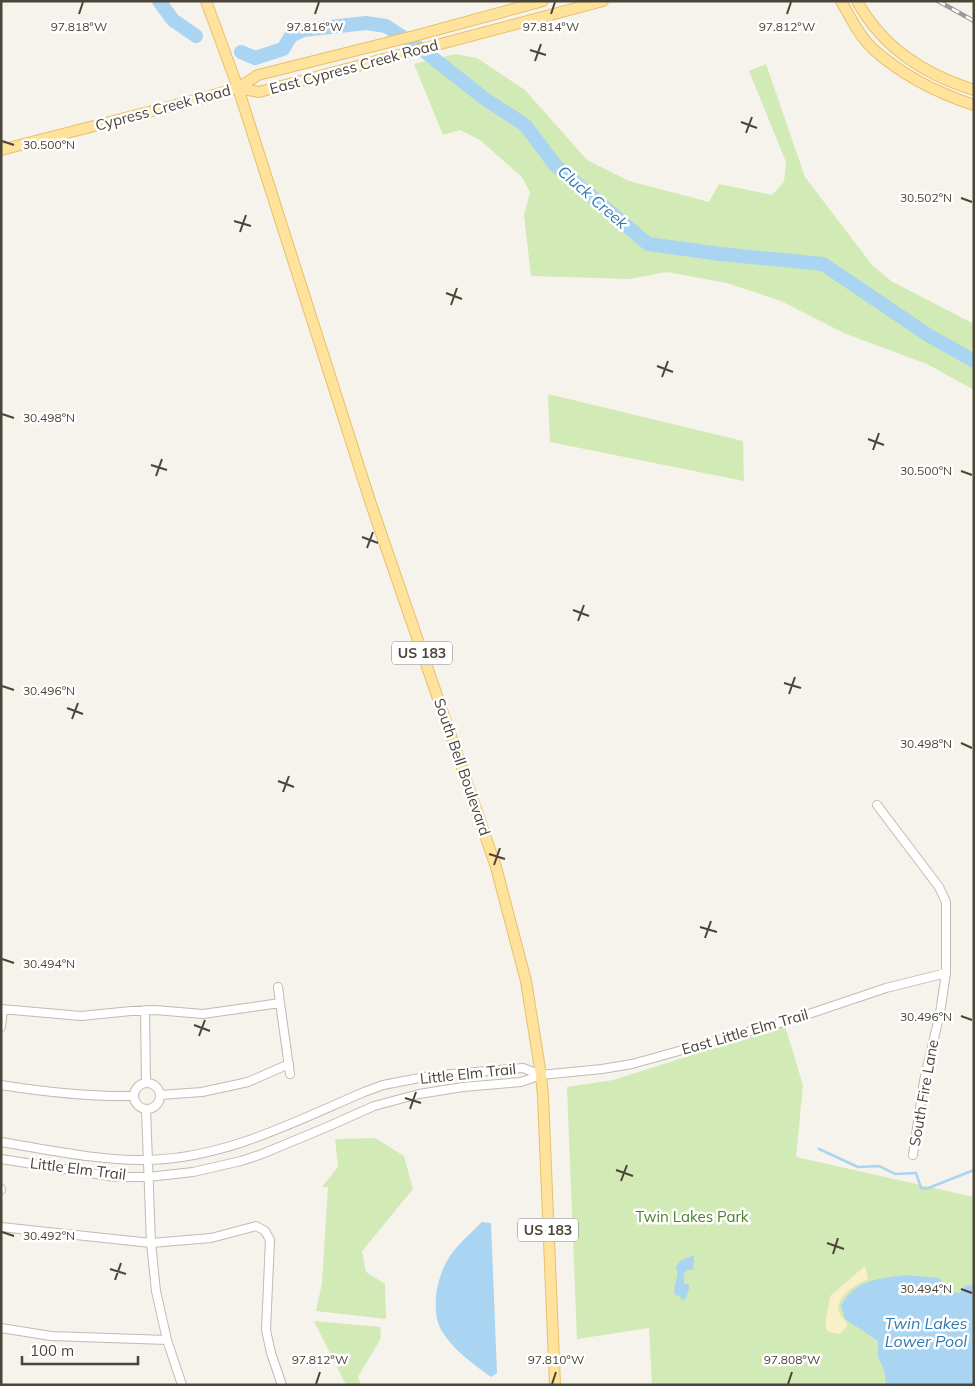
<svg xmlns="http://www.w3.org/2000/svg" width="975" height="1386" viewBox="0 0 975 1386" font-family="Mulish,sans-serif">
  <rect width="100%" height="100%" fill="#f6f3ec"/>
  <!-- green -->
  <path fill="#d2eab5" d="M455,54L477,58L525,90L587,160L629,181L709,202L719,184L772,195L784,182L786,162L749,71L766,64L805,177L872,265L891,281L974,324V390L927,364L846,334L781,301L727,283L667,272L629,279L531,276L524,215L530,192L522,177L480,140L460,130L443,135L414,64Z
    M548,394L743,441L744,481L550,442Z
    M785,1026L803,1085L796,1157L974,1197V1385H652L649,1328L577,1339L567,1087L613,1080Z
    M375,1138L404,1156L413,1189L362,1251L366,1272L385,1284L386,1319L316,1311L322,1283L328,1187H322L338,1167L335,1139Z
    M314,1321L380,1327L381,1338L358,1377L361,1385H346Z"/>
  <!-- sand -->
  <path fill="#f9efc9" d="M865,1266L868,1279C857,1284 835,1296 839,1312C840,1316 846,1321 848,1325L840,1334L829,1332L826,1329V1318L830,1296Z"/>
  <!-- water -->
  <path fill="#a9d4f2" d="M482,1222L491,1223L497,1373L491,1377C473,1364 455,1351 443,1333C429,1312 437,1275 450,1256C459,1243 471,1233 482,1222Z
    M694,1255L693,1270H687L684,1274V1283L689,1285V1289L686,1298L682,1300L679,1296L675,1295C672,1284 681,1275 676,1267L680,1261Z
    M906,1275L939,1278L953,1292L960,1293L965,1286L974,1284V1385H886L884,1369L878,1357V1341L845,1319L841,1306C855,1279 879,1279 906,1275Z"/>
  <g fill="none" stroke-linecap="round" stroke-linejoin="round">
    <!-- stream -->
    <path stroke="#a9d4f2" stroke-width="2.5" d="M819,1149L858,1167L879,1166L895,1174L916,1173L921,1188L926,1189L974,1170"/>
    <!-- river -->
    <path stroke="#a9d4f2" stroke-width="14" d="M159,1L173,20L196,36
      M241,52L255,58L283,49L291,36L303,30L366,23L386,26L424,51L485,99L525,125L556,166L648,244L720,254L823,264L928,335L974,361"/>
    <!-- minor casing -->
    <g stroke="#c2bbae" stroke-width="10">
      <path id="minor" d="M877,805L939,887L946,902V973L940,1013L924,1081L913,1155
        M280,1003L290,1074
        M1,1009L81,1016L131,1011L155,1010L203,1014L280,1003L278,987
        M145,1010L146,1083
        M1,1027L3,1009
        M134 1096a13 13 0 1 1 26 0a13 13 0 1 1-26 0Z
        M1,1085C45,1092 89,1097 133,1096
        M160,1095L202,1092L248,1082L289,1064
        M146,1109L151,1243L156,1291L167,1340L182,1385
        M1,1142C50,1150 99,1161 148,1160C226,1158 294,1122 364,1092L383,1085L430,1076L523,1068L541,1075
        M1,1159L116,1177H148L193,1172L241,1161L262,1154L327,1127L374,1106L419,1094L463,1087L521,1082L541,1075L602,1069L632,1064L794,1019L886,988L946,973
        M1,1190V1189
        M1,1227L151,1243L211,1238L256,1226L265,1231L270,1240L266,1330L271,1353L282,1385
        M1,1328L51,1336L167,1340"/>
    </g>
    <!-- major casing -->
    <g stroke="#e6c16a" stroke-width="12">
      <path id="major" d="M206,1L238,88L371,504L496,867L526,981L541,1075L543,1096L555,1385
        M841,1C850,17 860,37 873,49C902,75 937,93 974,105
        M857,1C883,48 924,74 974,90
        M238,88L259,92L603,1
        M1,150L203,98L238,88L258,75L418,35L543,1"/>
    </g>
    <!-- minor -->
    <use href="#minor" stroke="#fff" stroke-width="8"/>
    <!-- major -->
    <use href="#major" stroke="#ffe39c" stroke-width="10"/>
    <!-- rail casing -->
    <g stroke="#9a9a9a" stroke-width="4.5">
      <path id="rail" d="M938,1L974,21"/>
    </g>
    <!-- rail -->
    <use href="#rail" stroke="#fff" stroke-width="2.5" stroke-dasharray="8" stroke-linecap="butt"/>
  </g>
  <!-- ticks -->
  <path fill="none" stroke="#4b4439" stroke-width="2" d="M79,14L83,2M315,14L319,2M551,14L555,2M787,14L791,2M530,50L546,55M535,61L541,44M741,122L757,128M746,133L752,117M2,141L14,145M961,198L972,202M234,221L251,226M240,232L246,215M446,293L462,299M451,305L457,288M657,366L673,372M662,377L668,361M2,414L14,418M868,439L884,445M873,450L879,433M151,465L167,470M961,471L972,475M156,476L162,459M362,537L378,543M367,548L373,532M573,610L589,616M578,621L584,605M784,683L801,688M2,686L14,690M789,694L795,677M67,708L83,714M72,719L78,703M961,743L972,748M278,781L294,787M283,792L289,776M489,854L505,859M494,865L500,848M700,927L717,932M705,938L711,921M2,959L14,963M961,1016L972,1020M194,1025L210,1031M199,1036L205,1020M405,1098L421,1103M410,1109L416,1092M616,1170L633,1176M621,1181L627,1165M2,1232L14,1236M827,1243L844,1249M833,1254L838,1238M110,1269L126,1274M115,1280L121,1263M961,1289L972,1293M316,1384L320,1372M552,1384L556,1372M788,1384L792,1372"/>
  <g text-anchor="middle" stroke-width="5" stroke-linejoin="round" paint-order="stroke">
    <!-- shield labels -->
    <g fill="#fff" stroke="#817c74" stroke-width="1">
      <rect x="392" y="641.5" width="60" height="23" rx="4"/>
      <rect x="518" y="1218.5" width="60" height="23" rx="4"/>
    </g>
    <g font-size="14" font-weight="bold" fill="#4b4439">
      <text x="422" y="658">US 183</text>
      <text x="548" y="1235">US 183</text>
    </g>
    <!-- street labels -->
    <g font-size="15" fill="#4b4439" stroke="#fff">
      <text transform="translate(354 67) rotate(-15)" y="5">East Cypress Creek Road</text>
      <text transform="translate(163 108) rotate(-15)" y="5">Cypress Creek Road</text>
      <text transform="translate(462 767) rotate(71)" y="5">South Bell Boulevard</text>
      <text transform="translate(745 1032) rotate(-16)" y="5">East Little Elm Trail</text>
      <text transform="translate(468 1074) rotate(-6)" y="5">Little Elm Trail</text>
      <text transform="translate(924 1093) rotate(-80)" y="5">South Fire Lane</text>
      <text transform="translate(78 1169) rotate(7)" y="5">Little Elm Trail</text>
    </g>
    <!-- park labels -->
    <g font-size="15" fill="#4a7f2a" stroke="#fff">
      <text x="692" y="1222">Twin Lakes Park</text>
    </g>
    <!-- water labels -->
    <g font-size="16" font-style="italic" fill="#2e7ab2" stroke="#fff">
      <text transform="translate(593 197) rotate(41)" y="6">Cluck Creek</text>
      <text x="926" y="1329">Twin Lakes<tspan x="926" dy="18">Lower Pool</tspan></text>
    </g>
  </g>
  <g font-size="12" text-anchor="middle" fill="#4b4439" stroke="#fff" stroke-width="5" stroke-linejoin="round" paint-order="stroke">
    <text x="79" y="31">97.818°W</text>
    <text x="315" y="31">97.816°W</text>
    <text x="551" y="31">97.814°W</text>
    <text x="787" y="31">97.812°W</text>
    <text x="49" y="149">30.500°N</text>
    <text x="926" y="202">30.502°N</text>
    <text x="49" y="422">30.498°N</text>
    <text x="926" y="475">30.500°N</text>
    <text x="49" y="695">30.496°N</text>
    <text x="926" y="748">30.498°N</text>
    <text x="49" y="968">30.494°N</text>
    <text x="926" y="1021">30.496°N</text>
    <text x="49" y="1240">30.492°N</text>
    <text x="926" y="1293">30.494°N</text>
    <text x="320" y="1364">97.812°W</text>
    <text x="556" y="1364">97.810°W</text>
    <text x="792" y="1364">97.808°W</text>
  </g>
  <!-- border -->
  <rect width="975" height="1386" fill="none" stroke="#4b4439" stroke-width="5"/>
  <!-- scale -->
  <path d="M22 1356v8h116v-8" fill="none" stroke="#4b4439" stroke-width="2.5"/>
  <text x="30" y="1356" font-size="15" fill="#4b4439" stroke="#ffffff" stroke-width="4" paint-order="stroke">100 m</text>
</svg>
